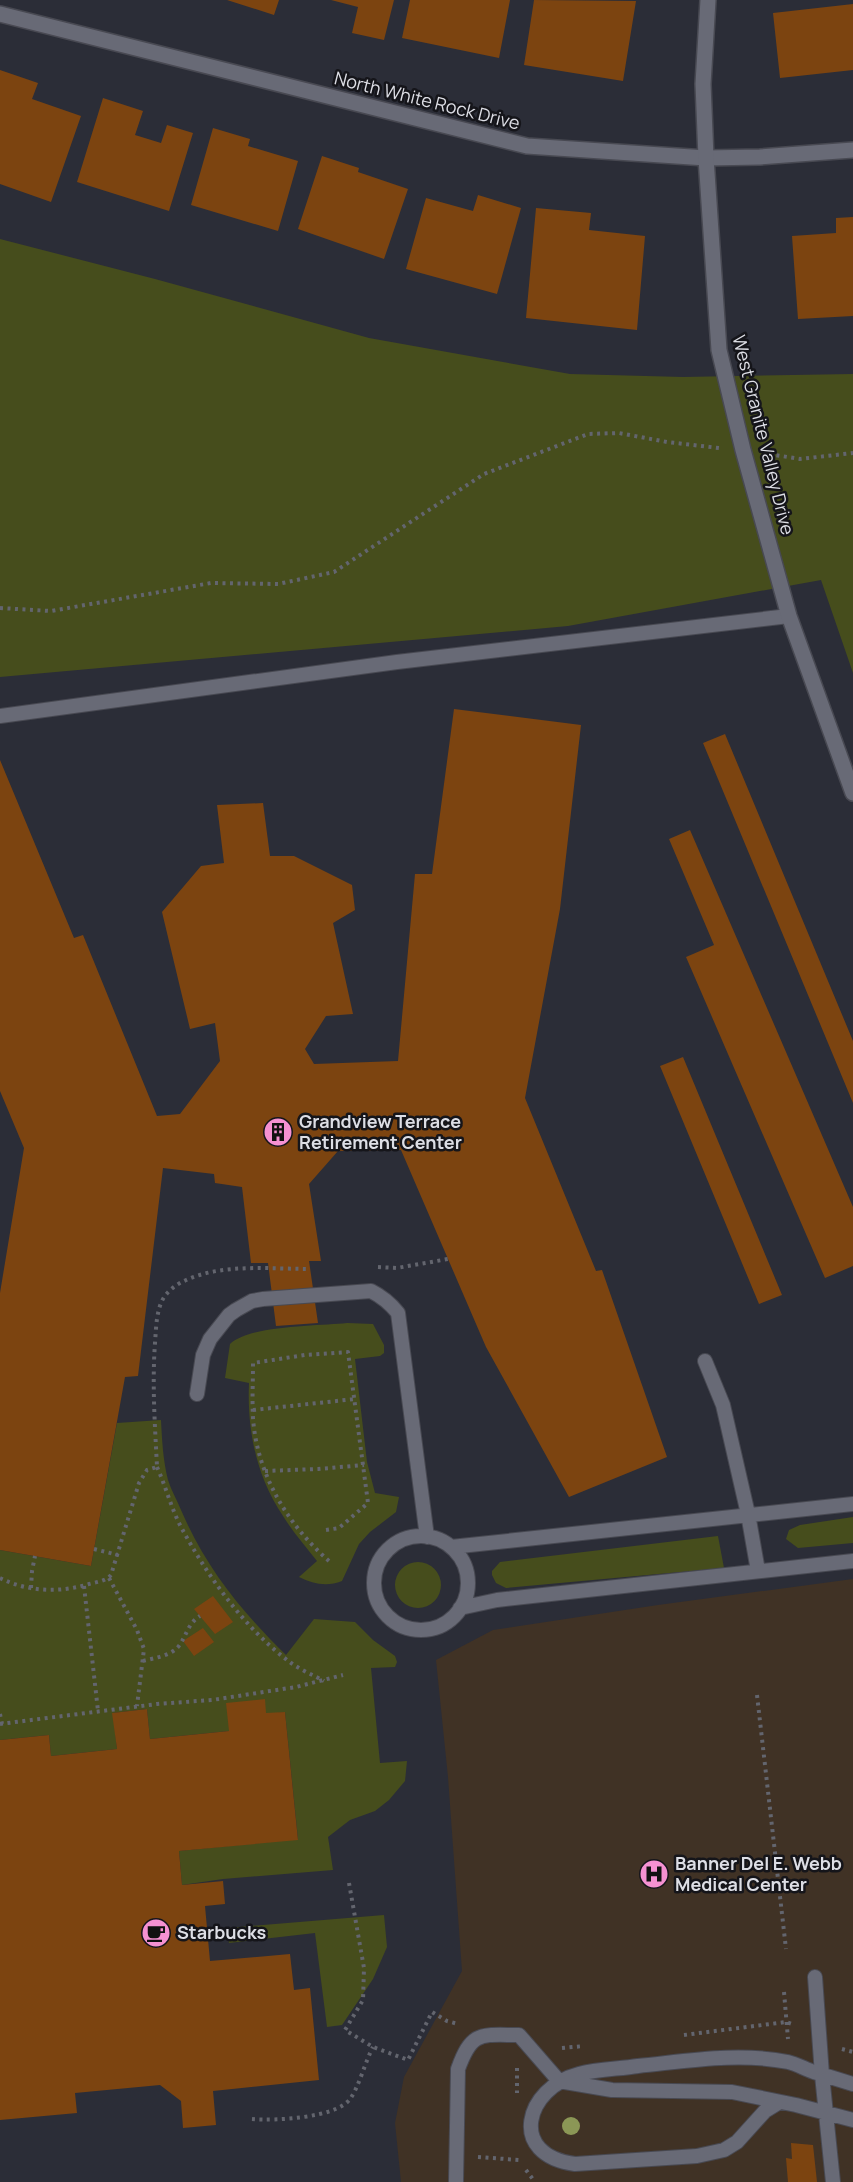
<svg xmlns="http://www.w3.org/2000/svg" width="853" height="2182" viewBox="0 0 853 2182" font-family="Manrope,sans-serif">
  <rect width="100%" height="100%" fill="#2b2d37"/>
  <!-- medical -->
  <path fill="#403225" d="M853,1579V2182H401L395,2123L404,2077L462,1971L448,1777L436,1660L493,1630L658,1605Z"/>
  <!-- green -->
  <path fill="#464d1c" d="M0,239L155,279L369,338L570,374L683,377L853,374V673L821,580L568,626L0,677Z
    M347,1323L373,1324L384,1345V1353L380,1356L355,1359L367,1462L375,1493L399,1497L396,1512L370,1532L359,1544L342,1581C327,1587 313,1584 299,1577L317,1561C305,1546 293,1532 283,1516C256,1476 247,1429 249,1383L225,1378L230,1344C250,1325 319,1326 347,1323Z
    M161,1420C162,1440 163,1460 168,1480C171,1490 177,1500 181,1510C206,1568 241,1611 286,1655L314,1619L355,1622L373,1640L395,1656L397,1662L395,1667L371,1668L380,1763L407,1761L405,1781L389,1800L375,1811L350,1820L328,1837L333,1870L223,1879L182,1885L179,1851L298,1839L285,1712L265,1715V1699L229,1731L150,1739L147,1709L113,1713L117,1749L51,1756L49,1735L0,1740V1550L91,1566L117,1423Z
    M853,1517V1543L798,1548L786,1539L789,1530L800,1525Z
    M718,1536L724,1568L506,1588L496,1583L492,1575V1571L500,1562Z
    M395 1585a23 23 0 1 1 46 0a23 23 0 1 1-46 0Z
    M384,1915L387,1947L373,1979L342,2025L327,2027L315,1933L229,1943L227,1928Z"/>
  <!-- building -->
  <path fill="#7c4410" d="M227,0H279L274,15Z
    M331,0H394L384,40L352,33L358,7Z
    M410,0H510L499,58L402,38Z
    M534,0L636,1L623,81L524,65Z
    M853,4V70L780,78L773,13Z
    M0,70L38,83L32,99L81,116L51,202L0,184Z
    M103,98L143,111L135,135L161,143L167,125L193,133L169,211L77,182Z
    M213,128L250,139L248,146L298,161L278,231L191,205Z
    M322,156L359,168L358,172L408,189L384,259L298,229Z
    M478,195L521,208L497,294L406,269L426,198L473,211Z
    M536,208L591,213L589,230L645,236L637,330L526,318Z
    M853,217V316L798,319L792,236L836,233V218Z
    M454,709L581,725L560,909L525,1098L596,1271L602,1270L667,1457L569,1497L486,1347L401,1150L338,1151L309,1184L321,1261H309L318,1323L276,1326L268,1263H251L242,1187L215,1183L214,1174L163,1168L138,1376L125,1377L91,1566L0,1550V1293L24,1148L0,1091V760L74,938L83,935L157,1116L180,1114L220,1061L215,1023L190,1029L162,912L201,866L224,863L217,805L263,803L270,856H294L352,885L355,910L333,923L353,1014L326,1016L305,1049L314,1064L398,1061L415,874H432Z
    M725,734L853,1041V1103L703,743Z
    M690,830L853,1207V1266L825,1278L686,957L714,945L669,839Z
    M683,1057L782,1295L759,1304L660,1066Z
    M213,1596L233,1622L215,1634L194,1609Z
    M203,1628L214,1642L194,1656L183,1641Z
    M265,1699L266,1713L285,1712L298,1840L179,1851L182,1885L223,1881L225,1904L205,1906L210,1961L290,1954L294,1990L310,1988L319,2080L213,2091L216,2125L183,2128L181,2101L160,2085L75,2093L77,2113L0,2120V1740L49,1735L51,1756L117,1749L112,1713L147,1709L150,1739L229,1731L226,1703Z
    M791,2143L813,2145L817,2182H788L786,2158L792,2159Z"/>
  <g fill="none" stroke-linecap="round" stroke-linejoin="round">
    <!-- service casing -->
    <g stroke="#484952" stroke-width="16">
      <path id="service" d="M0,716L397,662L789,616
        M705,1361L723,1405L748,1514L758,1571
        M197,1394L203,1355L210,1339L229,1315L236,1310L252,1301L263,1299L371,1291C383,1297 390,1303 398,1313L427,1537
        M374 1583a47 47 0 1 1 94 0a47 47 0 1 1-94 0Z
        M451,1547L853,1504
        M460,1608L497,1600L853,1561
        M815,1977L822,2075L833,2182
        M778,2103L765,2111L737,2142L724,2150L697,2156L575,2164C507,2155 525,2088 579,2074C598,2069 619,2069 638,2066C688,2061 738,2052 788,2062C797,2064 805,2069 814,2072C827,2076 840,2080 853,2084
        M456,2182L458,2069C472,2030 481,2035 519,2035L559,2081L612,2090L732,2092L796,2105L853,2120"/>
    </g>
    <!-- minor casing -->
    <g stroke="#484952" stroke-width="18">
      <path id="minor" d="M0,14L527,146L706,158L760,157L853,150"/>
    </g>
    <!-- tertiary casing -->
    <g stroke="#484952" stroke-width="18">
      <path id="tertiary" d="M708,0L703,84L706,158L719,350L743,450L789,616L853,793"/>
    </g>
    <!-- path -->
    <path stroke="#63656e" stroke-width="4" stroke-dasharray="3 4.5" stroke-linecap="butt" d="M769,454L800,459L853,453
      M0,608L51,611L211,583L278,584L334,572L484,474L588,434L619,433L667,442L719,448
      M378,1267L397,1268L448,1259
      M253,1410L355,1399
      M157,1467C166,1487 171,1508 181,1527C208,1577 245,1629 291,1663C301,1670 313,1675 324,1681
      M265,1471L318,1469L364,1465
      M326,1530L339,1528L368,1503L348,1352L305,1355L253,1363C253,1381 252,1400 253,1418C257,1475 288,1525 329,1561
      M94,1549L118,1555
      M0,1578C28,1592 60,1593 89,1584C97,1582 106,1581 111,1575L139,1483L147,1470L157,1467C155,1426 152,1385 155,1343C156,1330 156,1316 161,1303C165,1293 175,1285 184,1281C221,1263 270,1269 310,1269
      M109,1578L137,1630L144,1649L137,1706
      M84,1586L98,1711
      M31,1588L32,1571L35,1556
      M143,1661C154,1658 170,1656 178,1647C187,1636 187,1624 200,1616
      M757,1695L786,1949
      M0,1714L2,1724
      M0,1724L157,1704L212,1700L296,1687L343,1675
      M349,1883L364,1968L363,2000L345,2030L373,2047L408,2060L432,2012L447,2021L458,2024
      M784,1992L788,2039
      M684,2035L786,2022L795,2025
      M562,2048L584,2046
      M842,2049L853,2052
      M517,2068V2093
      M252,2119C275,2121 336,2118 350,2099C359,2087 365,2062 373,2047
      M478,2157L519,2160
      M526,2170L535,2182"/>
    <!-- service -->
    <use href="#service" stroke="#686a76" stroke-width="14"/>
    <!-- minor -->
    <use href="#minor" stroke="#686a76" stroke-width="15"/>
    <!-- tertiary -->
    <use href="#tertiary" stroke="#686a76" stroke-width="15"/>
  </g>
  <!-- trees -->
  <circle fill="#8b9756" cx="571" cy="2126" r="9"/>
  <!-- icons -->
  <defs>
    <g id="building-disc" transform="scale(1.5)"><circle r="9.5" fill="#f591d2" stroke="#15151a"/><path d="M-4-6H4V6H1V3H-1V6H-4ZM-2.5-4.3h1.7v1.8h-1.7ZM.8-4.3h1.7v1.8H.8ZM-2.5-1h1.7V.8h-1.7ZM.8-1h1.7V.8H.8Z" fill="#111"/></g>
    <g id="hospital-disc" transform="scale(1.5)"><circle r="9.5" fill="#f591d2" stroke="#15151a"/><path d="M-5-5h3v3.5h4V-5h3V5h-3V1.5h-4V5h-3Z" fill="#111"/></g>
    <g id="cafe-disc" transform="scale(1.5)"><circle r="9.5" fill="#f591d2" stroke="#15151a"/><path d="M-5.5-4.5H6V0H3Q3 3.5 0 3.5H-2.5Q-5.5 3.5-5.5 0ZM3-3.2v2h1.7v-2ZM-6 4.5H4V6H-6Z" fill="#111"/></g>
  </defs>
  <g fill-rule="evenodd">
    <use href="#building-disc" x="278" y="1132"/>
    <use href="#hospital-disc" x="654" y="1874"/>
    <use href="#cafe-disc" x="156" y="1933"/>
  </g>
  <g text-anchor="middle" stroke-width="5" stroke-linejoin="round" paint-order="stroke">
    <!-- street labels -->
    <g font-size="18" fill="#dddee5" stroke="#15151a">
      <text transform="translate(427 101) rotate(14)" y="6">North White Rock Drive</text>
      <text transform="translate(763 435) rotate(76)" y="6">West Granite Valley Drive</text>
    </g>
    <!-- poi labels -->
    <g font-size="18" font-weight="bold" fill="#dddee5" stroke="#15151a" text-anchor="start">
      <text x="299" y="1128">Grandview Terrace<tspan x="299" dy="21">Retirement Center</tspan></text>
      <text x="675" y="1870">Banner Del E. Webb<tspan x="675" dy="21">Medical Center</tspan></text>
      <text x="177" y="1939">Starbucks</text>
    </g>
  </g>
</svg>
